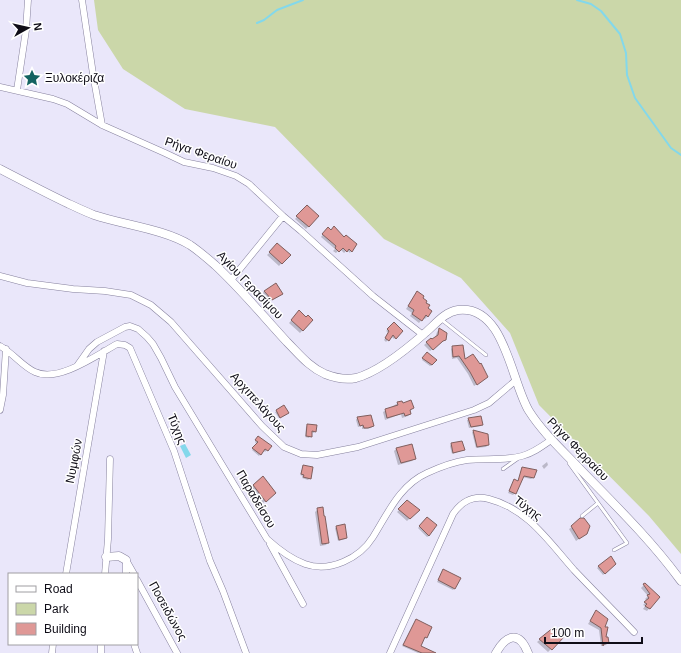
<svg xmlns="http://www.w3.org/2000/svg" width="681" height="653" viewBox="0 0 681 653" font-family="Arial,sans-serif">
  <rect width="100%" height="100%" fill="#eae7fa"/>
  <!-- green -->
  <path fill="#cbd7a9" d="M94,0H681V554L649,516L539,405L510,333L461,278L384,239L275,127L185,109L123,69L98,30Z"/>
  <!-- water -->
  <path fill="#83d8eb" d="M185,444L191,455L186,458L180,446Z"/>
  <!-- shadow -->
  <path fill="#0003" d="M307,206L318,216L306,229L295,219Z
    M326,230L344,238L351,251L350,253L347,250L344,253L340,249L336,253L333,251L335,249L321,237Z
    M278,245L289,255L279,266L267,255Z
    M264,291L280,295L270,301L263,293Z
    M415,295L425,304L427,308L431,311L427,317L425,319L423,318L419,323L410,316L412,313L406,309Z
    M299,312L306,319L312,320L300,333L289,323Z
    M394,324L402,331L394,339L391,336L386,342L384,340L389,333L386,331Z
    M439,329L445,340L430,351L424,345L431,339L432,341L435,338L437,332Z
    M453,347L465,361L485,379L474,386L468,374L457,358L452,359L451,349Z
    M425,355L432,365L430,366L422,360Z
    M398,403L413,408L409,411L410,414L408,416L402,418L401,414L385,420L383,412Z
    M277,411L286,414L279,418L275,412Z
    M370,416L373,426L371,428L365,429H362V426L358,427L356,420L357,418Z
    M469,419L482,424L481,426L469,428L467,420Z
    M308,425L315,431L314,433L311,432L309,438L305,437L306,427Z
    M474,431L488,445L486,447L476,448L472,432Z
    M258,437L270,447L265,452L263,450L259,456L252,450L257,445L255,442Z
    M451,444L464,450L452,454L450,446Z
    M396,449L415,458L412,461L398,465L394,451Z
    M547,462L548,465L544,469L542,466Z
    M303,466L310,478L308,480L302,478L303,476L300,475Z
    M523,468L535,471L533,478L531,479L522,477L515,493L513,495L508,493L513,482H517Z
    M262,477L272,496L263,503L251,488Z
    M408,501L418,510L407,521L397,512Z
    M318,509L328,542L326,545L320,546L315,512Z
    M427,518L429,536L427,537L418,528Z
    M337,527L346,537L345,539L338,541L335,528Z
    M572,527L583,536L576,541L569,529Z
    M611,557L615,564L603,575L597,568Z
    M442,572L454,589L453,590L437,582Z
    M645,584L659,597L647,611L643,609L645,606L643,605L647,601L645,599L648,596L641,588Z
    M594,614L604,628V638L608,643L606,645L601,646L599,630L588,624Z
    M415,622L426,637L425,639L423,638L419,646L433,653H418L402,646Z
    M554,628L563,637L548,652L537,642Z"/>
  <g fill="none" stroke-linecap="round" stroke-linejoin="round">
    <!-- stream -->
    <path stroke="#83d8eb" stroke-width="2" d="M577,0L591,4L601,11L620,34L626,53L627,75L635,98L671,148L681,155
      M257,23L264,20L277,10L303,0"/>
  </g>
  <!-- building -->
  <path fill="#df9896" stroke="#805f5e" d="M307,205L319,216L309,227L296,216Z
    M334,226L344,237L346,235L357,244L352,252L349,249L347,252L343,248L339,252L335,248L336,246L322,234L328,227L331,230Z
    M277,243L291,255L282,264L269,252Z
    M276,283L283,294L272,300L264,291Z
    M417,291L424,296L423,298L427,301L426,303L430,305L428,308L432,311L428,317L426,315L422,321L412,314L414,310L408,306Z
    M299,310L306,317L308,315L313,320L303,331L291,320Z
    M394,322L403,331L396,339L393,335L389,341L385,338L389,331L387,329Z
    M439,328L447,333L446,340L443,341L433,350L426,342L431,338L432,339L438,335Z
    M463,345L465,359L473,354L480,364L481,363L488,377L477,385L470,372L459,356L453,357L452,346Z
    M427,352L437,360L432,365L422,358Z
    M411,400L414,408L410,410L411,414L405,416L404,413L387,418L385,409L398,405L397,402L402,401L403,403Z
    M284,405L289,413L280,418L276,410Z
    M371,415L374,426L368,428H364L363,425L360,426L357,417Z
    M481,416L483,425L471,427L468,418Z
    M307,424L317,425L316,432L312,431V437L306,436Z
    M473,430L488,434L489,445L477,447Z
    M258,436L272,446L268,451L265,449L261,455L252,448L258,442L255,440Z
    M462,441L465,450L453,453L451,443Z
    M412,444L416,459L401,463L396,448Z
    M303,465L313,467L311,479L303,477L304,475L301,474Z
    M522,467L537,470L534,478L524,476L516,494L509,491L514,479L518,481Z
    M263,476L276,493L266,502L253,485Z
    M407,500L420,510L410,519L398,509Z
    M323,507L324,516H325L329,543L322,544L317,508Z
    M427,517L437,525L429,536L419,526Z
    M580,518H584L590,526L587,534L579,539L571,526Z
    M345,524L347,538L339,540L336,526Z
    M611,556L616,564L605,574L598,566Z
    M443,569L461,578L455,589L438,580Z
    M645,583L660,597L650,609L645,606L647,604L644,602L649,598L647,595L650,594L643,584Z
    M596,610L608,619L605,627H608L606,637H608L609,643L604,644L603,646L601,628L590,621Z
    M416,619L432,627L427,638L425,637L421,646L436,653H422L403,645Z
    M554,627L564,637L552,650L539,639Z"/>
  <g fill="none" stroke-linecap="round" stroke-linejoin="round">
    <!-- service casing -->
    <g stroke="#86819e" stroke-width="4">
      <path id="service" d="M442,320L486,355
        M569,463L627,543L614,550
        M503,469L517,459
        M582,516L598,503"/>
    </g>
    <!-- minor casing -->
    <g stroke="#86819e" stroke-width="7">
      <path id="minor" d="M82,0L93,74L102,125
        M0,87L53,99L67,104L102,125L165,153L184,162L213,168L236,176L249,184L283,216L301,231L373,296L423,335
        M17,90L26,30L28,0
        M0,276L27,283L73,289L105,291L131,295L151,305L171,322L262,426L284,447L301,454L317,455L358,447L474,410L489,403L515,381
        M231,280L283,216
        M0,346C13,353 23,367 35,372C58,383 97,355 117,344L125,345L130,348L174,451L210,561L223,591L246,653
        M77,366L89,349L97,342L125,327L130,326L138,329L147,337L153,344L161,358L175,387L267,539C278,549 291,559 305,564C330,573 360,558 373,537C388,513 400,485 427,473C440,467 453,462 467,460C485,458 504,461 522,456C533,453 541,447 551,440
        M0,410L3,395L6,349
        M270,544L303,604
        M126,560L134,574
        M126,562V574
        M66,574L104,351
        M105,574L108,539L110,459
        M137,580L177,653
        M101,644V653
        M134,644L137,653
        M52,653L53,644
        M390,653L453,514C462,501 473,495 489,499C528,509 549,542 574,570C594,591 614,611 634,632"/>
    </g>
    <!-- tertiary casing -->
    <g stroke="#86819e" stroke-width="9">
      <path id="tertiary" d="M0,169C23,181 46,193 69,204C78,208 86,212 94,215C124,225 164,229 190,245C199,251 207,258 215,265C241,289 263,316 287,342C299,354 309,367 325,374C335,378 346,380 356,378C378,372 408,348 425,333C435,325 444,312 458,310C505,304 511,382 529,411C543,433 562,450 580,469C615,505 651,540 681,581
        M106,557L119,556L126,560
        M496,653C506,635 519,630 528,653"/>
    </g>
    <!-- service -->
    <use href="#service" stroke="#fff" stroke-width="3"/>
    <!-- minor -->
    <use href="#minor" stroke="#fff" stroke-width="6"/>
    <!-- tertiary -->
    <use href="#tertiary" stroke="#fff" stroke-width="8"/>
  </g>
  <!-- icons -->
  <defs>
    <g id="sight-bare" transform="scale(1.38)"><path d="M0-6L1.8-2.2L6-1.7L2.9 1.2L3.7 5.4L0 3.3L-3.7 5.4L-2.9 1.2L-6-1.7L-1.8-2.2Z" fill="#146361" stroke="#fff" stroke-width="2.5" paint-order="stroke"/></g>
  </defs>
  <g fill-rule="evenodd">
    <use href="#sight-bare" x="32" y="78"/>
  </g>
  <g text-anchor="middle" stroke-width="3" stroke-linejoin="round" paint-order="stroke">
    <!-- poi labels -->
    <g font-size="12" fill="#0f0d17" stroke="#fff" text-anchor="start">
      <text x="45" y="82">Ξυλοκέριζα</text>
    </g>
    <!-- street labels -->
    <g font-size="12" fill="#0f0d17" stroke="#fff">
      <text transform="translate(201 153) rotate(19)" y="4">Ρήγα Φεραίου</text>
      <text transform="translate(250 285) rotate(46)" y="4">Αγίου Γερασίμου</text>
      <text transform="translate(258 402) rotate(48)" y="4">Αρχιπελάγους</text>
      <text transform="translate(177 429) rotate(68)" y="4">Τύχης</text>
      <text transform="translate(578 449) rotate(46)" y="4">Ρήγα Φερραίου</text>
      <text transform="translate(74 461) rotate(-79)" y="4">Νυμφών</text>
      <text transform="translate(256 499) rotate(59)" y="4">Παραδείσου</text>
      <text transform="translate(528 508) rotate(37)" y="4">Τύχης</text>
      <text transform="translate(168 611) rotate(61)" y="4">Ποσειδώνος</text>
    </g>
  </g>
  <!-- legend -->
  <rect x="8" y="573" width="130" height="72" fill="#ffffff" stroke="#9f9ea2"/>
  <rect x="16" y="586" width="20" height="6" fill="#ffffff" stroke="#9f9ea2"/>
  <text x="44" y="593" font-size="12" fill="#0f0d17">Road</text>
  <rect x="16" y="603" width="20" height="12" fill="#cbd7a9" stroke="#9f9ea2"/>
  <text x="44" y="613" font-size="12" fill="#0f0d17">Park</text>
  <rect x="16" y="623" width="20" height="12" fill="#df9896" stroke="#9f9ea2"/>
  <text x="44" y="633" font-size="12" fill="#0f0d17">Building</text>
  <!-- north arrow -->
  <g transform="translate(28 28) rotate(82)" stroke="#ffffff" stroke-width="3" paint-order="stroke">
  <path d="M0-3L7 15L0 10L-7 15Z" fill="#0f0d17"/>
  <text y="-6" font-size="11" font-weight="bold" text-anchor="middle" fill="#0f0d17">N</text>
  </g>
  <!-- scale -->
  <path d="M545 637v6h97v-6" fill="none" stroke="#0f0d17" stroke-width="2"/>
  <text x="551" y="637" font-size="12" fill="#0f0d17" stroke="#ffffff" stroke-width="3" paint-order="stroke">100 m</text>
</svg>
